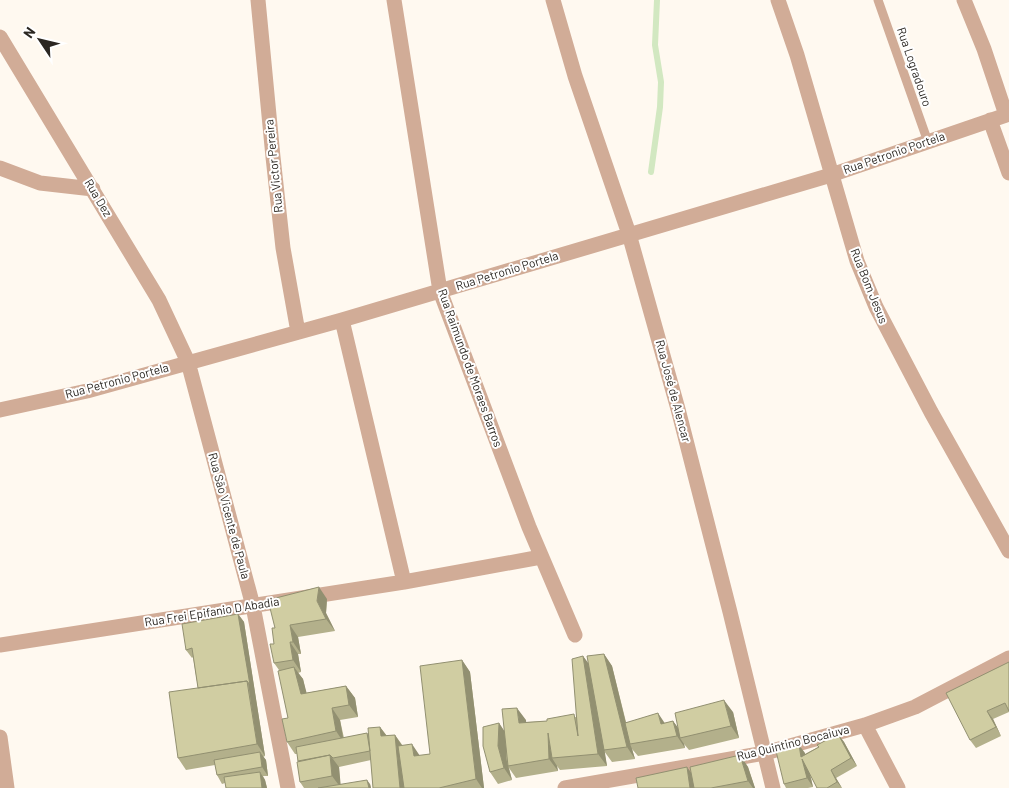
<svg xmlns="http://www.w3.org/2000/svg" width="1009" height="788" viewBox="0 0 1009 788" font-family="Barlow,sans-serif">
  <rect width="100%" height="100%" fill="#fff9f0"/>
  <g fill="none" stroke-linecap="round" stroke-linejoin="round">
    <!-- stream -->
    <path stroke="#d2e8c1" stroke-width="6" d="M651,172L660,107L661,82L655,45L657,0"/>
    <!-- lane -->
    <path stroke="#d1ac97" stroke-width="9" d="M878,0L928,142"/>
    <!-- street -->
    <path stroke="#d1ac97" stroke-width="15" d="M258,0L273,157L283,248L298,332
      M394,0L440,291L529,527L575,635
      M553,0L575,76L629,234L678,409L730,612L773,788
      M778,0L797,55L857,261L876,307L931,412L1009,551
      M964,0L984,49L1006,115
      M0,37L159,300L188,362L253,606L288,788
      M990,120L1009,173
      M0,168L40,183L93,189
      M342,320L404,582
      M0,410L87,391L342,320L831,175L1009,114
      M0,645L404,582L541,557
      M865,725L898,788
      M0,737L7,788
      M565,788L765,753L865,725L915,707L1009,658"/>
  </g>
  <!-- wall -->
  <path fill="#b3b08b" d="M327,599L326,613L335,631L298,637L301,654H298L301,672L298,673L303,679L306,693L346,686L355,698L358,717L340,720L344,738L367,733L369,735L380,727L387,736L395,735L403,746L420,756L430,754L462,660L470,672L484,788H373L371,760L339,767L340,784H370L371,788H304L300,782L297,754H295L287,742L288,718L279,670L274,663V644L275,628Z
    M238,614L244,622L255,693L265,756L263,757L266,760L268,776H263L265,780L267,788H226L225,783L222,784L217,775L215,765L186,770L178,758L198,688L193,657L192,658L186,650Z
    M604,654L612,666L626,722L665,723L673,721L678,728L733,712L739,738L689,750L684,744L685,748L638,756L632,749L635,759L612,762L604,751L607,766L560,770L557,766L558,771L516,778L509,768L512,780L498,784L490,772L499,723L504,731L526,720V722L547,721L576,717L583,656L588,664Z
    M1009,662V712L993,719L1001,736L976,748L970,740Z
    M838,734L844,742L857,766L836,778L842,788H817L810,773L813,787L808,788H786L784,784L799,745L805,754L818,747L817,745Z
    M740,755L748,767L755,788H638L691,773Z"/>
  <!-- shaded-wall -->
  <path fill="#929071" d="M319,587L327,599L326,613L335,631L326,619L317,601Z
    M238,614L244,622L265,756L257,744Z
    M290,625L298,637L301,654L293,642Z
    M290,642L298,654L301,672L293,660Z
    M604,654L612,666L631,744H630L632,749L635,759L627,747Z
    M583,656L592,668L607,766L598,754Z
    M462,660L470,672L484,788H482L476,779Z
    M294,667L303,679L310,706L301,694Z
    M346,686L355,698L358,717L349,705Z
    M724,700L733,712L739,738L731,726Z
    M332,708L340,720L344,743L336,731Z
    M517,708L526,720L527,735L519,723Z
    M987,711L993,719L1001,736L996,727Z
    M658,713L666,725L661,724Z
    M673,721L682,733L680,738L684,744L685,748L677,736Z
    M499,723L507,735L506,758L512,780L504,768L498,746Z
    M380,727L389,739L381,736Z
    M548,733L552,758L557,766L558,771L549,759Z
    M838,734L844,742L857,766L851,758Z
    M395,735L403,747L407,788H400Z
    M412,744L420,756H414Z
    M799,745L805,753L807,765L801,757Z
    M260,752L266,760L268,776L262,767Z
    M330,755L339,767L341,788L332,776Z
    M740,755L748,767L755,788H753L748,781Z
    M802,759L808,767L813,787L807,778Z
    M687,767L696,779L697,788H690Z
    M831,770L836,778L842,788L837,782Z
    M260,772L265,780L267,788H262Z
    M367,780L370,784L371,788H369Z"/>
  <!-- building -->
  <path fill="#d0cda2" stroke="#929071" d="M319,587L317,601L326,619L290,625L293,642H290L293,660L274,663L270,644H274L272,628H275L268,600Z
    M238,614L250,685L247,681L198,688L192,648L186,650L182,624Z
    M604,654L627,747L604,750L587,656Z
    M583,656L598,754L552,758L548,733L549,759L508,766L502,709L517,708L519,723L547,721V719L574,714L578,736L572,659Z
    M462,660L476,779L439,788H404L398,746L412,744L414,756L430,754L420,666Z
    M1009,662V711L1005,703L987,711L996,727L970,740L946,693Z
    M294,667L301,694L346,686L349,705L332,708L336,731L287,742L282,719L288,718L278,671Z
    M247,681L257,744L178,758L169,692Z
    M724,700L731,726L680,738L675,713Z
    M658,713L661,724L673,721L677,736L630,744L625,723Z
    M499,723L498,746L504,768L490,772L483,746V727Z
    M380,727L381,736L395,735L400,788H373L368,728Z
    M367,733L370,751L333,758L330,755L298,761L296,747Z
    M838,734L851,758L831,770L837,782L827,788H817L802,759L807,778L784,784L776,751L799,745L801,757L819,747L817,745Z
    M260,752L262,767L217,775L214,760Z
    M330,755L332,776L300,782L297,762Z
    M740,755L748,781L711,788H694L690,767Z
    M687,767L690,788H638L636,778Z
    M260,772L262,788H226L224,777Z
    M367,780L369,788H318Z"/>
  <g text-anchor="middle" stroke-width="4" stroke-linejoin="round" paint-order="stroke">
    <!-- street labels -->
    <g font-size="12" fill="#2b2722" stroke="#fff">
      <text transform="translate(914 67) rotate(71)" y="4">Rua Logradouro</text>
      <text transform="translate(894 153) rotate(-19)" y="4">Rua Petronio Portela</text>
      <text transform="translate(274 166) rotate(-96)" y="4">Rua Victor Pereira</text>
      <text transform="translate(98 198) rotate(59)" y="4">Rua Dez</text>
      <text transform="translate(507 271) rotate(-17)" y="4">Rua Petronio Portela</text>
      <text transform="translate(869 286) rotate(68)" y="4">Rua Bom Jesus</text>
      <text transform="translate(470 368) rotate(70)" y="4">Rua Raimundo de Moraes Barros</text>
      <text transform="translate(117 381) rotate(-15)" y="4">Rua Petronio Portela</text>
      <text transform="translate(673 391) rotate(75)" y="4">Rua José de Alencar</text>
      <text transform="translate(229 516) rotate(75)" y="4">Rua São Vicente de Paula</text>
      <text transform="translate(212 612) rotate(-9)" y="4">Rua Frei Epifanio D Abadia</text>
      <text transform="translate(793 743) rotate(-14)" y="4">Rua Quintino Bocaiuva</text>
    </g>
  </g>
  <!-- north arrow -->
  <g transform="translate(40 40) rotate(305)" stroke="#ffffff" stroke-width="4" paint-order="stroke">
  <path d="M0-4L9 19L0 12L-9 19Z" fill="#2b2722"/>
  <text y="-8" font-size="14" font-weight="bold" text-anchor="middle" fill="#2b2722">N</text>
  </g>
</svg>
